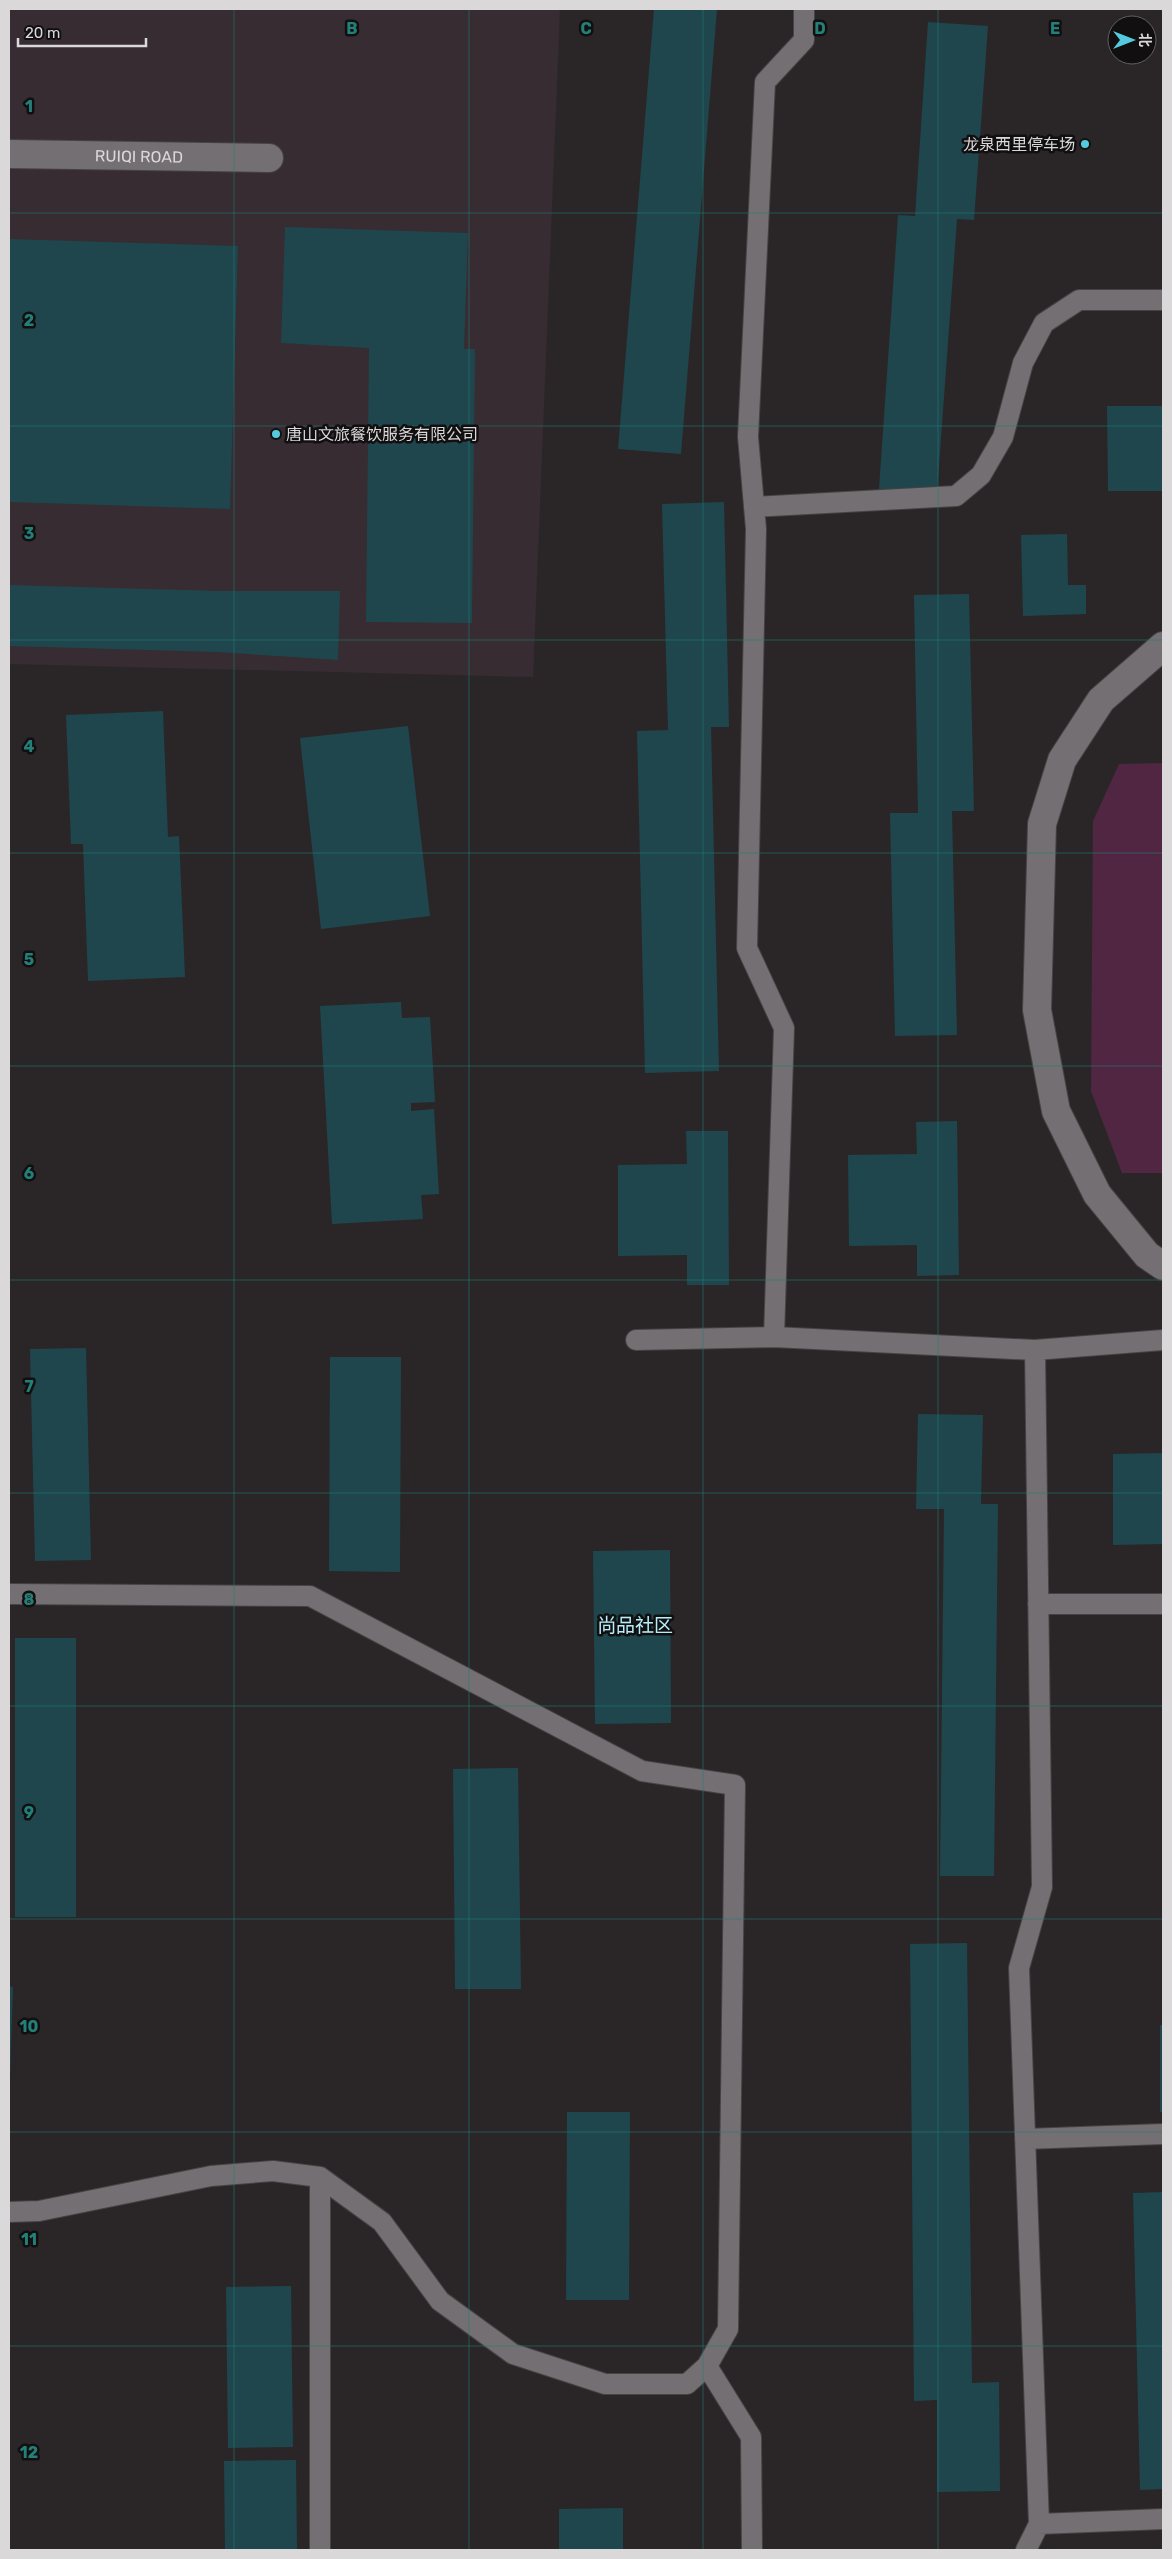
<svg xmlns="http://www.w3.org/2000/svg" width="1172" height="2559" viewBox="0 0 1172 2559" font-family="Rubik,'Noto Sans SC',sans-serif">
  <rect width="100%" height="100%" fill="#2a2628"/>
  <!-- built -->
  <path fill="#362c32" d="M9,9H560L533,677L9,664Z"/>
  <!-- green -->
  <path fill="#502643" d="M1163,763V1173H1122L1091,1091L1093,821L1119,764Z"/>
  <!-- building -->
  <path fill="#1f464d" d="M654,9H717L681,454L618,449Z
    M928,22L988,26L974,220L957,219L937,493L879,489L898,215L915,216Z
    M285,227L468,233L464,349H475L472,623L366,622L369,348L281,343Z
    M9,239L238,246L230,509L9,502Z
    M1107,406H1163V491H1108Z
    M724,502L729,727H711L719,1071L645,1073L637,731L668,730L662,504Z
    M1067,534L1068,585H1086V614L1023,616L1021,535Z
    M9,585L219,591H340L338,660L217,652L9,646Z
    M969,594L974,811H952L957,1035L895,1036L890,813H918L914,595Z
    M163,711L168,837L179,836L185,977L88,981L83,844H71L66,715Z
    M408,726L430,916L321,929L300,738Z
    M401,1002L402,1018L430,1017L435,1102L411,1103V1111L434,1109L439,1194L421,1195L423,1219L332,1224L320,1006Z
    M957,1121L959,1275L917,1276V1245L849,1246L848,1155L917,1154L916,1122Z
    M686,1131H728L729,1285H687V1255L618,1256V1165L687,1164Z
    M86,1348L91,1560L35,1561L30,1349Z
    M330,1357H401L400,1572L329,1571Z
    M918,1414L983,1415L981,1504H998L994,1876H940L944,1509H916Z
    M1163,1453V1544L1113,1545V1454Z
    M670,1550L671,1723L595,1724L593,1551Z
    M15,1638H76V1917H15Z
    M518,1768L521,1989H455L453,1769Z
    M967,1943L972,2383L999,2382L1000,2491L937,2492V2400L914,2401L910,1944Z
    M9,1986L13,1987L10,2080H9Z
    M1160,2025H1163V2112H1160Z
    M567,2112H630L629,2300H566Z
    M1163,2192V2489L1140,2490L1133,2193Z
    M291,2286L293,2447L228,2448L226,2287Z
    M296,2460L297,2550H225L224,2461Z
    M623,2508V2550H559V2509Z"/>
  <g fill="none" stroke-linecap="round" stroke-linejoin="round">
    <!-- lane casing -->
    <g stroke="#464345" stroke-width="22">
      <path id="lane" d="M754,507L956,496L981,475L1003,437L1023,363L1044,323L1079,300H1163
        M774,1337L784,1028L747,948L756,529L748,437L765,82L804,40V9
        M636,1340L774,1337L1035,1350L1163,1340
        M9,1594L310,1596L642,1771L735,1785L728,2329L707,2366L687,2384H605L513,2354L440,2301L382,2222L320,2177L273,2171L211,2176L39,2211L9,2212
        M1038,1604H1163
        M1025,2139L1163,2134
        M320,2177V2550
        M707,2366L751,2437L752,2550
        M1039,2524L1163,2519
        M1026,2550L1039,2524L1019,1968L1042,1887L1035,1350"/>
    </g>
    <!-- street casing -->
    <g stroke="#464345" stroke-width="30">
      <g id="street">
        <path id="s1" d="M9,154L269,158"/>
        <path d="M1163,646L1101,700L1062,760L1042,824L1037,1010L1056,1111L1097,1194L1147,1255L1163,1266"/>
      </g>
    </g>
    <!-- lane -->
    <use href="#lane" stroke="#746f72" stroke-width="20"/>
    <!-- street -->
    <use href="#street" stroke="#746f72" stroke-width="28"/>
  </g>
  <!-- grid -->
  <path fill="none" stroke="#238079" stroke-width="1" stroke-opacity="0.55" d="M234,9V2550M469,9V2550M703,9V2550M938,9V2550M9,213H1163M9,426H1163M9,640H1163M9,853H1163M9,1066H1163M9,1280H1163M9,1493H1163M9,1706H1163M9,1919H1163M9,2132H1163M9,2346H1163"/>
  <!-- markers -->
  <g fill="#55cadf" stroke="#110f10" stroke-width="2">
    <circle cx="1085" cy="144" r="5"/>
    <circle cx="276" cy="434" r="5"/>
  </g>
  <g text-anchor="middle" stroke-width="5" stroke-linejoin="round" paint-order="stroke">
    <!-- poi labels -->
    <g font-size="16" fill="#dbd8da" stroke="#110f10" text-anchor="end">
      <text x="1075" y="150">龙泉西里停车场</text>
      <text x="286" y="440" text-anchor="start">唐山文旅餐饮服务有限公司</text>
    </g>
    <!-- street labels -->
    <g font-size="16" fill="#dbd8da" stroke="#110f10">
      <text dy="6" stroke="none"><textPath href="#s1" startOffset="130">RUIQI ROAD</textPath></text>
    </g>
    <!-- quarter labels -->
    <g font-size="19" fill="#b5eefa" stroke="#110f10">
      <text x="635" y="1632">尚品社区</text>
    </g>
  </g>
  <g font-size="16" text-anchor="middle" font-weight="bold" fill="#238079" stroke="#110f10" stroke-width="5" stroke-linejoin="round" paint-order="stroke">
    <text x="352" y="34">B</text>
    <text x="586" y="34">C</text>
    <text x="820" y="34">D</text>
    <text x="1055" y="34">E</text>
    <text x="29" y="112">1</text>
    <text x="29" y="326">2</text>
    <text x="29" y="539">3</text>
    <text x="29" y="752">4</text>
    <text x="29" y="965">5</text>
    <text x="29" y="1179">6</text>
    <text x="29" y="1392">7</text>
    <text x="29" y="1605">8</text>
    <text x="29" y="1818">9</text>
    <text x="29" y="2032">10</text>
    <text x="29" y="2245">11</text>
    <text x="29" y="2458">12</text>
  </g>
  <!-- border -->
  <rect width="1172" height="2559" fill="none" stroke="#dbd8da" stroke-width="20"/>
  <!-- north arrow -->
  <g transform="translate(1132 40) rotate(90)"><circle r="24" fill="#110f10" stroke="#625f61"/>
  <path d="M0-4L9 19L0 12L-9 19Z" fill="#55cadf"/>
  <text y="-8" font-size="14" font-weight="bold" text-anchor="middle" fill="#dbd8da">北</text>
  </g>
  <!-- scale -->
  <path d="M18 38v8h128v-8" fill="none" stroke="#dbd8da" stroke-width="2.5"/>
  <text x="25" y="38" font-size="15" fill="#dbd8da" stroke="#110f10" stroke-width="4" paint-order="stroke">20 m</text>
</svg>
